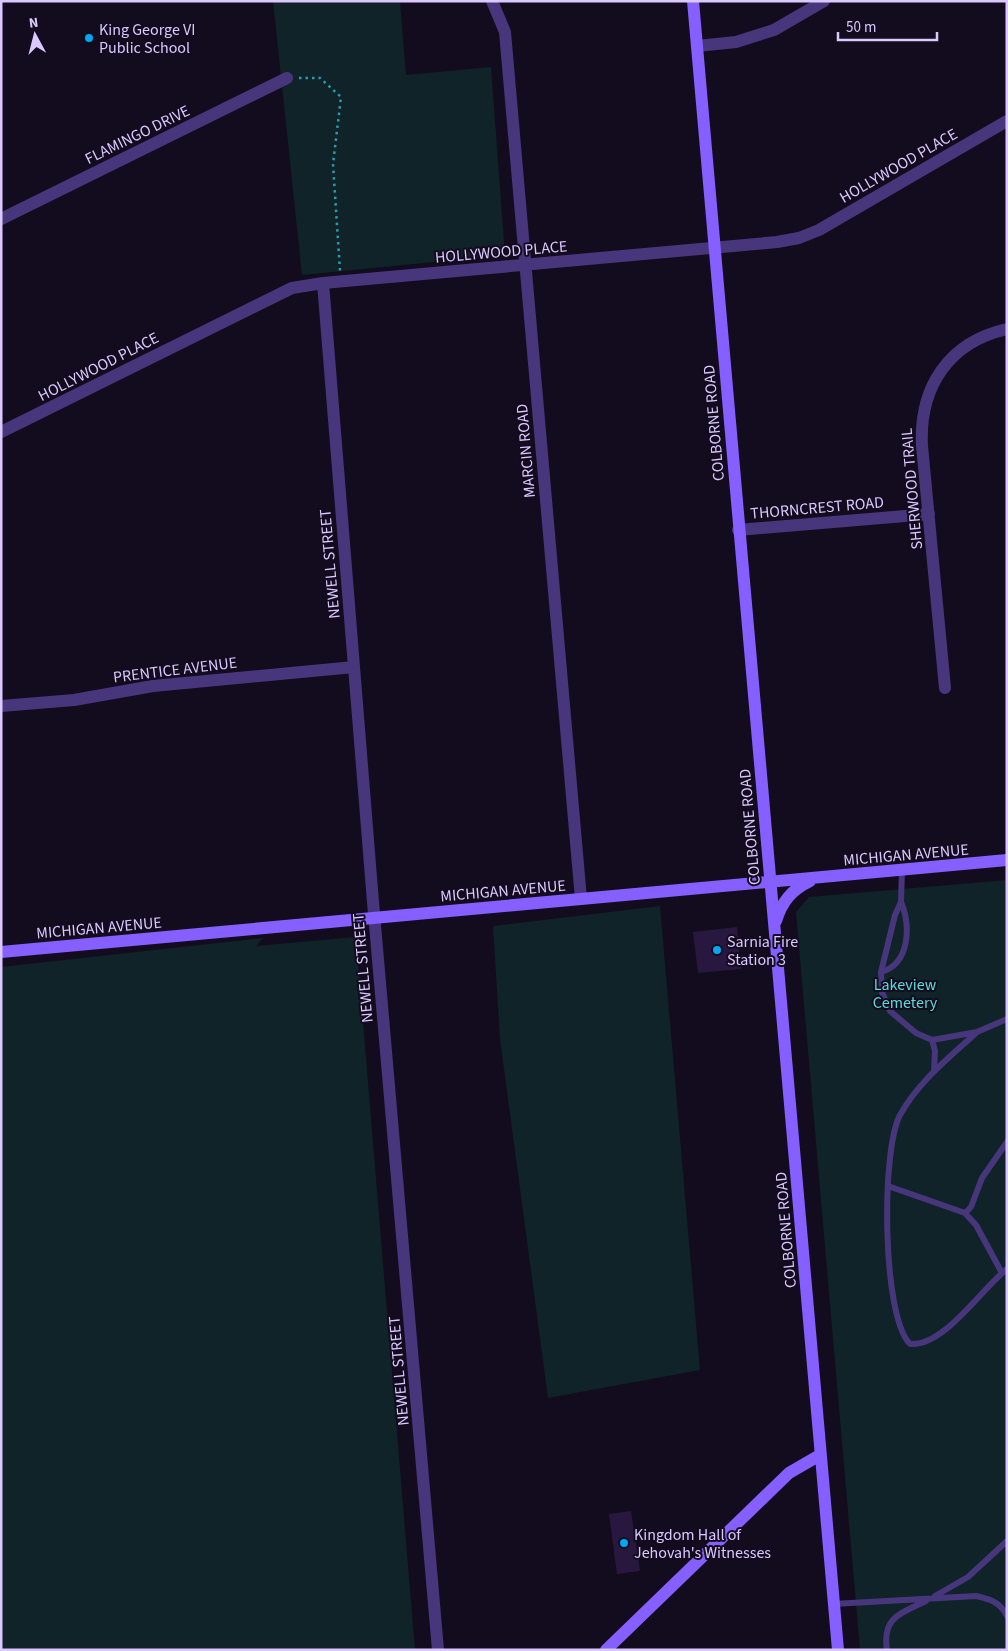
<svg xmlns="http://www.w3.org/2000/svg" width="1008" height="1651" viewBox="0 0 1008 1651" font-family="'Source Sans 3',sans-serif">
  <rect width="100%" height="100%" fill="#130c1e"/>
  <!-- green -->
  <path fill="#0f2328" d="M273,1H400L406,75L491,67L505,255L302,275Z
    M1007,880V1650H860L796,912L809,897Z
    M660,906L700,1370L548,1398L500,1039L493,926Z
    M356,937L415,1650H1V967L263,938L256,946Z"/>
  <!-- building -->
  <path fill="#28183f" d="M737,927L741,969L698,973L693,932Z
    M631,1511L640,1571L617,1574L609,1514Z"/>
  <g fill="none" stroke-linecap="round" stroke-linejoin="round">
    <!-- path -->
    <path stroke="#2d9baf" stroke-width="2.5" stroke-dasharray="2.5 4" stroke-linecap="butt" d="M299,78H320L341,97L333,164L340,271"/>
    <!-- lane -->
    <path stroke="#48367d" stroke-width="6" d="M902,870L901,902L895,915L881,972L882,992L890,1011L916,1033L932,1040L977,1032L1007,1019
      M881,972C910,964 911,926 901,902
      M977,1032C949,1058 919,1081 900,1115C881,1151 882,1316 910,1344C944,1347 981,1289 1007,1269
      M932,1040L935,1051L934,1071
      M888,1186L965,1213L976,1225L1002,1273
      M965,1213L971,1207L982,1178L1007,1142
      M935,1596L968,1577L1007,1541
      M833,1604L976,1596C990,1599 1000,1602 1007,1616
      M887,1650C882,1617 901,1613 926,1601"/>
    <!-- street -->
    <path stroke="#48367d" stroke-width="12" d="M492,1L505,32L581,899
      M697,46L736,42L774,30L824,1
      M1,219L287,78
      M323,283L373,902L438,1650
      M1,432L292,288L323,283L777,242L799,238L819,230L1007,121
      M738,530L929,514
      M945,688L922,446C919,388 948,342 1007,329
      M1,706L74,700L153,686L354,667"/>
    <!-- secondary -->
    <path stroke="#855fff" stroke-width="12" d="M693,1L838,1650
      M776,921C782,902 791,890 810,881
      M1,952L1007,860
      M606,1650L789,1473L820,1455"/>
  </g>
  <!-- markers -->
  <g fill="#00a7f3" stroke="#130c1e" stroke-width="2">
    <circle cx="89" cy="38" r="5"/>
    <circle cx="717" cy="950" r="5"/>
    <circle cx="624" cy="1543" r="5"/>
  </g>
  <g text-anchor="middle" stroke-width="4" stroke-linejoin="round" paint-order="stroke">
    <!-- poi labels -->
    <g font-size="16" fill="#dac8ff" stroke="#130c1e" text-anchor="start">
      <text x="99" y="35">King George VI<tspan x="99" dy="18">Public School</tspan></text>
      <text x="727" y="947">Sarnia Fire<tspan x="727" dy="18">Station 3</tspan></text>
      <text x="634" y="1540">Kingdom Hall of<tspan x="634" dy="18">Jehovah's Witnesses</tspan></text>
    </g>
    <!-- street labels -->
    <g font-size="16" fill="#dac8ff" stroke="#130c1e">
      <text transform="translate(137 134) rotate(-26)" y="6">FLAMINGO DRIVE</text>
      <text transform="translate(898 165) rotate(-30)" y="6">HOLLYWOOD PLACE</text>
      <text transform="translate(501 251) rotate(-5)" y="6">HOLLYWOOD PLACE</text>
      <text transform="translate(98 366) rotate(-27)" y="6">HOLLYWOOD PLACE</text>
      <text transform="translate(713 423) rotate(-95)" y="6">COLBORNE ROAD</text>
      <text transform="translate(525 451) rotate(-95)" y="6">MARCIN ROAD</text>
      <text transform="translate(911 489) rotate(-95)" y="6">SHERWOOD TRAIL</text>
      <text transform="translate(817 507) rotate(-5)" y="6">THORNCREST ROAD</text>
      <text transform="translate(329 564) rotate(-95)" y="6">NEWELL STREET</text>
      <text transform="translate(175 669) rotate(-7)" y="6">PRENTICE AVENUE</text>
      <text transform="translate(749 827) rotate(-95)" y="6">COLBORNE ROAD</text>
      <text transform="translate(906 854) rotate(-5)" y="6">MICHIGAN AVENUE</text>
      <text transform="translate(503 890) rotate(-5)" y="6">MICHIGAN AVENUE</text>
      <text transform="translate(99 927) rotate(-5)" y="6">MICHIGAN AVENUE</text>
      <text transform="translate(362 968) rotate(-95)" y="6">NEWELL STREET</text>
      <text transform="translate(785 1230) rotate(-95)" y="6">COLBORNE ROAD</text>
      <text transform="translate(398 1371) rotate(-95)" y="6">NEWELL STREET</text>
    </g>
    <!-- park labels -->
    <g font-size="16" fill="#55ded9" stroke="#130c1e">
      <text x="905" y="990">Lakeview<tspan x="905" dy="18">Cemetery</tspan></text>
    </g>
  </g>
  <!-- border -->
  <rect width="1008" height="1651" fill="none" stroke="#dac8ff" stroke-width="5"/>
  <!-- north arrow -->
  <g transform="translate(35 35) rotate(353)" stroke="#130c1e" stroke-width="4" paint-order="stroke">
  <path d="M0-4L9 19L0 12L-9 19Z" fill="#dac8ff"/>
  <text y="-8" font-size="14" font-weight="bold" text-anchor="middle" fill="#dac8ff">N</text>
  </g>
  <!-- scale -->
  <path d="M838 32v8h99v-8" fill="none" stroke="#dac8ff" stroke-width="2.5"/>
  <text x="846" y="32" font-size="15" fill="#dac8ff" stroke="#130c1e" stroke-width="4" paint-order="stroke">50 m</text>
</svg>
